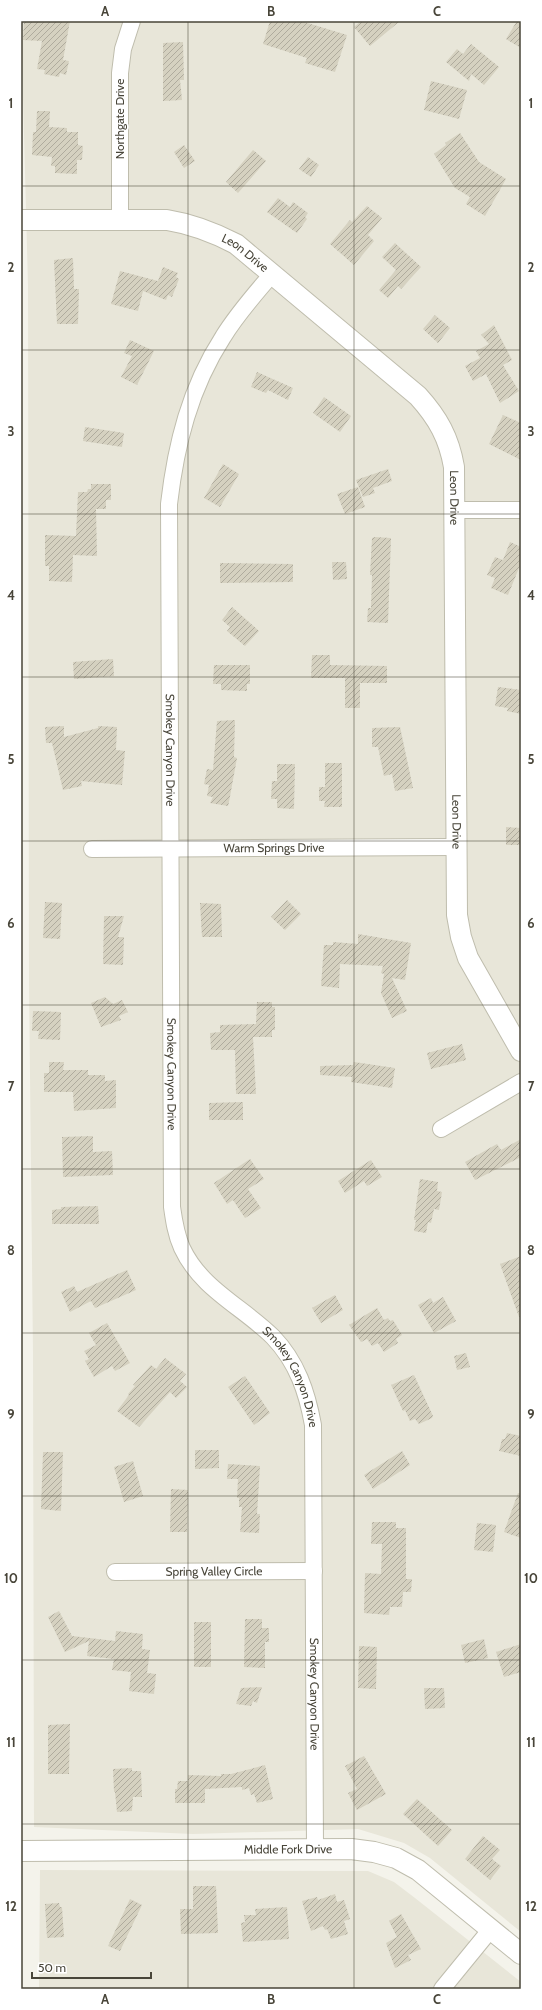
<svg xmlns="http://www.w3.org/2000/svg" width="542" height="2010" viewBox="0 0 542 2010" font-family="Cabin,sans-serif">
  <defs>
    <pattern id="building-hatch" width="6" height="6" patternUnits="userSpaceOnUse"><rect width="6" height="6" fill="#d5d1c0"/><path d="M-1 1l2-2M0 6l6-6M5 7l2-2" fill="none" stroke="#afab9d"/></pattern>
  </defs>
  <rect width="100%" height="100%" fill="#f4f3eb"/>
  <!-- residential -->
  <path fill="#e8e6d9" d="M21,21H521V1932L430,1858L404,1843L358,1829L193,1834L34,1827L33,1354L29,982L28,285Z
    M40,1870L368,1871L394,1882L415,1898L521,1982V1989H39Z"/>
  <!-- building -->
  <path fill="url(#building-hatch)" d="M24,21H70L63,60L69,61L66,75L60,73L59,77L44,74L45,70L37,69L42,41L23,40Z
    M270,21H301L347,35L335,72L305,63L307,58L263,44Z
    M361,21H400L370,46L354,27Z
    M517,21H521V48L506,39Z
    M183,42L184,80H180L182,100L163,101V43Z
    M471,44L499,67L484,85L471,74L469,81L446,62L457,49L463,54Z
    M431,81L467,90L459,119L424,110Z
    M37,111H50L49,127L67,128V132H78V145L83,146L82,160H77V174L55,173V166H51L52,157L32,155L33,132H36Z
    M460,133L479,162L506,179L485,216L466,204L470,197L455,188L434,154L446,145L445,143Z
    M184,145L195,161L184,168L174,152Z
    M253,150L266,161L238,193L226,182Z
    M308,157L319,165L311,177L299,169Z
    M278,198L290,207L293,202L308,213L305,217L307,219L297,233L267,212Z
    M367,206L382,218L368,235L374,241L354,265L330,244L350,220L352,222Z
    M395,243L421,267L401,289L398,286L388,298L379,290L396,270L382,257Z
    M73,258L74,289H79L78,324H57L54,260Z
    M163,267L178,273L176,277L179,279L172,297L168,295L166,300L143,291L138,311L111,304L120,271L158,281Z
    M435,315L450,328L438,343L423,329Z
    M494,325L512,360L503,365L519,391L500,403L486,374L473,381L465,366L480,358L476,351L489,344L481,335Z
    M130,340L154,351L137,385L121,377L132,356L124,353Z
    M257,372L293,388L288,400L268,390L266,393L251,387Z
    M324,397L351,416L340,432L313,413Z
    M503,415L521,423V460L489,444Z
    M85,427L124,433L122,447L83,441Z
    M223,464L239,474L220,507L204,498Z
    M388,469L392,481L373,488L375,493L363,497L356,480Z
    M91,484H111V500H106V509H96L97,556L73,555L72,582L49,581V566H45V535L76,536L78,492H87L88,489H91Z
    M358,487L365,507L345,514L337,494Z
    M375,537L391,538L388,623L367,622L368,608H371L372,575H370L372,538Z
    M510,542L521,547V563L508,595L491,588L495,578L487,575L495,557L503,560Z
    M332,562H346L347,579L333,580Z
    M220,563L293,564V582L220,583Z
    M232,607L259,631L245,646L227,631L230,627L222,620Z
    M312,655H330V665L387,666V683H360V708H345V678H311Z
    M113,659L114,676L74,679L73,662Z
    M214,665H250V684H247V691L221,690V684H213Z
    M498,687L521,690V714L507,711L508,708L495,706Z
    M235,720L234,757L237,758L229,802L228,806L210,803L213,797L207,796L209,785L204,784L207,769L213,770L217,721Z
    M64,726V737L98,728V726L117,727L116,750L125,751L122,785L81,781L82,786L63,790L52,743H46L45,727Z
    M400,727L413,788L395,791L392,774L384,776L378,747H372V728Z
    M325,763H342V807H324L325,801H319V787H325Z
    M277,764H295L294,809L277,808V799H271L272,781H277Z
    M506,827L521,828V845H506Z
    M287,900L301,914L285,930L271,917Z
    M45,902L62,903L60,939L43,938Z
    M200,903L221,904L222,937H202Z
    M104,916H124L118,937H124L123,965L103,964Z
    M358,934L411,943L405,980L392,978L407,1011L392,1018L381,993L384,974L381,973L383,966L340,964L339,988L321,986L324,945H333V942L358,944Z
    M105,997L113,1004L122,1000L128,1012L119,1016L121,1020L101,1027L91,1003Z
    M257,1002H272V1007H275V1030H272V1037H253L256,1094H236L235,1050H211L210,1033L220,1032V1025L256,1024Z
    M33,1011L61,1012L60,1040L38,1039L39,1031H32Z
    M462,1044L466,1060L431,1069L427,1053Z
    M49,1062H64L63,1070H88V1075H105V1081L116,1080V1108L74,1111L73,1092H44V1073H49Z
    M354,1062L395,1068L392,1088L351,1082L352,1077L320,1075V1066L353,1065Z
    M243,1102V1120H209V1103Z
    M93,1136V1152L112,1151L113,1175L63,1177L62,1137Z
    M521,1139V1157L475,1180L465,1162L497,1144L501,1150Z
    M250,1159L264,1179L248,1189L261,1208L245,1218L233,1200L227,1204L214,1183Z
    M371,1160L382,1177L367,1186L364,1181L345,1193L338,1181Z
    M420,1179L438,1182L437,1191L442,1192L439,1210L434,1209L431,1223L428,1222L426,1233L414,1231L416,1220H414Z
    M98,1206L99,1224H52V1210L61,1209V1207Z
    M521,1256V1316L519,1317L500,1264Z
    M127,1270L136,1290L95,1308L91,1301L70,1312L61,1292L74,1286L77,1292Z
    M335,1295L343,1310L321,1323L312,1308Z
    M443,1297L456,1321L434,1333L418,1305L431,1298L433,1303Z
    M377,1308L384,1320L388,1318L390,1321L393,1320L402,1335L396,1339L398,1343L384,1352L378,1343L372,1346L367,1339L361,1342L349,1325Z
    M107,1323L130,1363L115,1371L112,1366L94,1377L85,1361L89,1359L84,1351L96,1345L89,1333Z
    M466,1353L470,1367L457,1370L454,1356Z
    M165,1358L186,1374L180,1381L187,1387L176,1398L170,1392L139,1427L117,1411L129,1395L128,1394L135,1386L133,1385L151,1365L156,1369Z
    M414,1375L433,1416L432,1418L419,1424L415,1419L410,1421L405,1410L403,1411L391,1385Z
    M245,1376L270,1413L254,1425L228,1387Z
    M507,1433L521,1436V1456L499,1451L502,1439H505Z
    M195,1450H219V1468L195,1469Z
    M402,1451L410,1465L373,1489L364,1475Z
    M43,1452H63L61,1511L41,1509Z
    M133,1461L143,1496L124,1502L114,1467Z
    M228,1464L260,1466L257,1514H260L259,1533L240,1532L242,1507H239V1498H237L238,1479H227Z
    M171,1489L188,1490L187,1532H170Z
    M518,1493L521,1494V1538L504,1532Z
    M372,1522H396V1528H406V1579H412L411,1592H403L402,1607H390L389,1615L364,1613L365,1573L381,1574L382,1544H371Z
    M477,1523L496,1525L493,1552L474,1550Z
    M59,1611L72,1636L115,1641L116,1631L143,1634L142,1649L150,1650L147,1673L156,1674L154,1694L129,1691L131,1672L112,1670L114,1659L87,1656L89,1641L65,1652L48,1617Z
    M245,1619H262V1628H269V1642H265V1668L244,1667Z
    M194,1622H211V1667H194Z
    M484,1639L488,1658L465,1663L461,1645Z
    M521,1644V1672L504,1677L496,1652Z
    M359,1646L377,1647L376,1689L358,1688Z
    M262,1687L257,1703L253,1701L251,1706L236,1704L241,1688Z
    M424,1688H444L445,1708L425,1709Z
    M70,1724L69,1774H48V1725Z
    M364,1756L386,1794L357,1810L348,1793L357,1789L345,1766Z
    M265,1765L273,1799L257,1803L254,1794L251,1795L249,1788L242,1790V1787L205,1789V1803H175V1789H177L178,1781H188V1775L221,1776V1774H231Z
    M132,1768V1771H141L142,1797H133L132,1811L117,1812L115,1792H114L113,1769Z
    M417,1799L452,1830L438,1846L403,1814Z
    M483,1836L500,1850L492,1859L501,1866L490,1880L465,1859Z
    M193,1886H216L218,1933L181,1934L180,1909H193Z
    M335,1894L337,1902L344,1900L350,1919L344,1921L348,1934L331,1939L327,1929L325,1930L323,1926L311,1931L302,1901L317,1897L318,1900Z
    M130,1899L142,1905L120,1951L108,1946Z
    M59,1903L60,1907H62L64,1937L47,1938L45,1904Z
    M287,1907L289,1939L243,1942L241,1923L245,1922L244,1915H256L255,1909Z
    M401,1914L421,1949L408,1955L411,1960L395,1968L386,1943L397,1937L389,1921Z"/>
  <g fill="none" stroke-linecap="round" stroke-linejoin="round">
    <!-- minor casing -->
    <g stroke="#bfbdad" stroke-width="18">
      <g id="minor">
        <path d="M120,219V73L123,49L132,21"/>
        <path id="s1" d="M272,274C255,294 237,314 223,337C190,388 176,444 169,504L172,1207C174,1221 176,1235 182,1248C201,1289 243,1307 273,1337C297,1362 307,1392 313,1425L315,1849"/>
        <path d="M455,510H521"/>
        <path id="s2" d="M92,849L456,847"/>
        <path d="M441,1129L521,1082"/>
        <path id="s3" d="M115,1572L314,1571"/>
        <path d="M442,1989L491,1929"/>
      </g>
    </g>
    <!-- tertiary casing -->
    <g stroke="#bfbdad" stroke-width="22">
      <g id="tertiary">
        <path id="s4" d="M21,220H167C192,224 213,232 236,244L418,396C438,418 449,438 454,467L457,915L461,937L468,958L521,1051"/>
        <path id="s5" d="M21,1851L351,1849L374,1852L396,1858L418,1870L521,1954"/>
      </g>
    </g>
    <!-- minor -->
    <use href="#minor" stroke="#fff" stroke-width="16"/>
    <!-- tertiary -->
    <use href="#tertiary" stroke="#fff" stroke-width="20"/>
  </g>
  <!-- grid -->
  <path fill="none" stroke="#484539" stroke-width="1" stroke-opacity="0.55" d="M188,21V1989M354,21V1989M21,186H521M21,350H521M21,514H521M21,677H521M21,841H521M21,1005H521M21,1169H521M21,1333H521M21,1496H521M21,1660H521M21,1824H521"/>
  <g text-anchor="middle" stroke-width="3.5" stroke-linejoin="round" paint-order="stroke">
    <!-- street labels -->
    <g font-size="12" fill="#484539" stroke="#fff">
      <text transform="translate(120 119) rotate(-90)" y="4">Northgate Drive</text>
      <text dy="4" stroke="none"><textPath href="#s4" startOffset="232">Leon Drive</textPath></text>
      <text dy="4" stroke="none"><textPath href="#s4" startOffset="568">Leon Drive</textPath></text>
      <text dy="4" stroke="none"><textPath href="#s1" startOffset="503">Smokey Canyon Drive</textPath></text>
      <text dy="4" stroke="none"><textPath href="#s4" startOffset="892">Leon Drive</textPath></text>
      <text dy="4" stroke="none"><textPath href="#s2" startOffset="182">Warm Springs Drive</textPath></text>
      <text dy="4" stroke="none"><textPath href="#s1" startOffset="827">Smokey Canyon Drive</textPath></text>
      <text dy="4" stroke="none"><textPath href="#s1" startOffset="1175">Smokey Canyon Drive</textPath></text>
      <text dy="4" stroke="none"><textPath href="#s3" startOffset="99">Spring Valley Circle</textPath></text>
      <text dy="4" stroke="none"><textPath href="#s1" startOffset="1498">Smokey Canyon Drive</textPath></text>
      <text dy="4" stroke="none"><textPath href="#s5" startOffset="267">Middle Fork Drive</textPath></text>
    </g>
  </g>
  <!-- border -->
  <rect width="542" height="2010" fill="none" stroke="#ffffff" stroke-width="44"/>
  <!-- scale -->
  <path d="M32 1972v6h119v-6" fill="none" stroke="#484539" stroke-width="2"/>
  <text x="38" y="1972" font-size="12" fill="#484539" stroke="#ffffff" stroke-width="3" paint-order="stroke">50 m</text>
  <rect x="22" y="22" width="498" height="1966" fill="none" stroke="#484539" stroke-width="1.5"/>
  <g font-size="13" text-anchor="middle" font-weight="bold" fill="#484539">
    <text x="105" y="16">A</text>
    <text x="271" y="16">B</text>
    <text x="437" y="16">C</text>
    <text x="11" y="108">1</text>
    <text x="531" y="108">1</text>
    <text x="11" y="272">2</text>
    <text x="531" y="272">2</text>
    <text x="11" y="436">3</text>
    <text x="531" y="436">3</text>
    <text x="11" y="600">4</text>
    <text x="531" y="600">4</text>
    <text x="11" y="764">5</text>
    <text x="531" y="764">5</text>
    <text x="11" y="928">6</text>
    <text x="531" y="928">6</text>
    <text x="11" y="1091">7</text>
    <text x="531" y="1091">7</text>
    <text x="11" y="1255">8</text>
    <text x="531" y="1255">8</text>
    <text x="11" y="1419">9</text>
    <text x="531" y="1419">9</text>
    <text x="11" y="1583">10</text>
    <text x="531" y="1583">10</text>
    <text x="11" y="1747">11</text>
    <text x="531" y="1747">11</text>
    <text x="11" y="1911">12</text>
    <text x="531" y="1911">12</text>
    <text x="105" y="2004">A</text>
    <text x="271" y="2004">B</text>
    <text x="437" y="2004">C</text>
  </g>
</svg>
